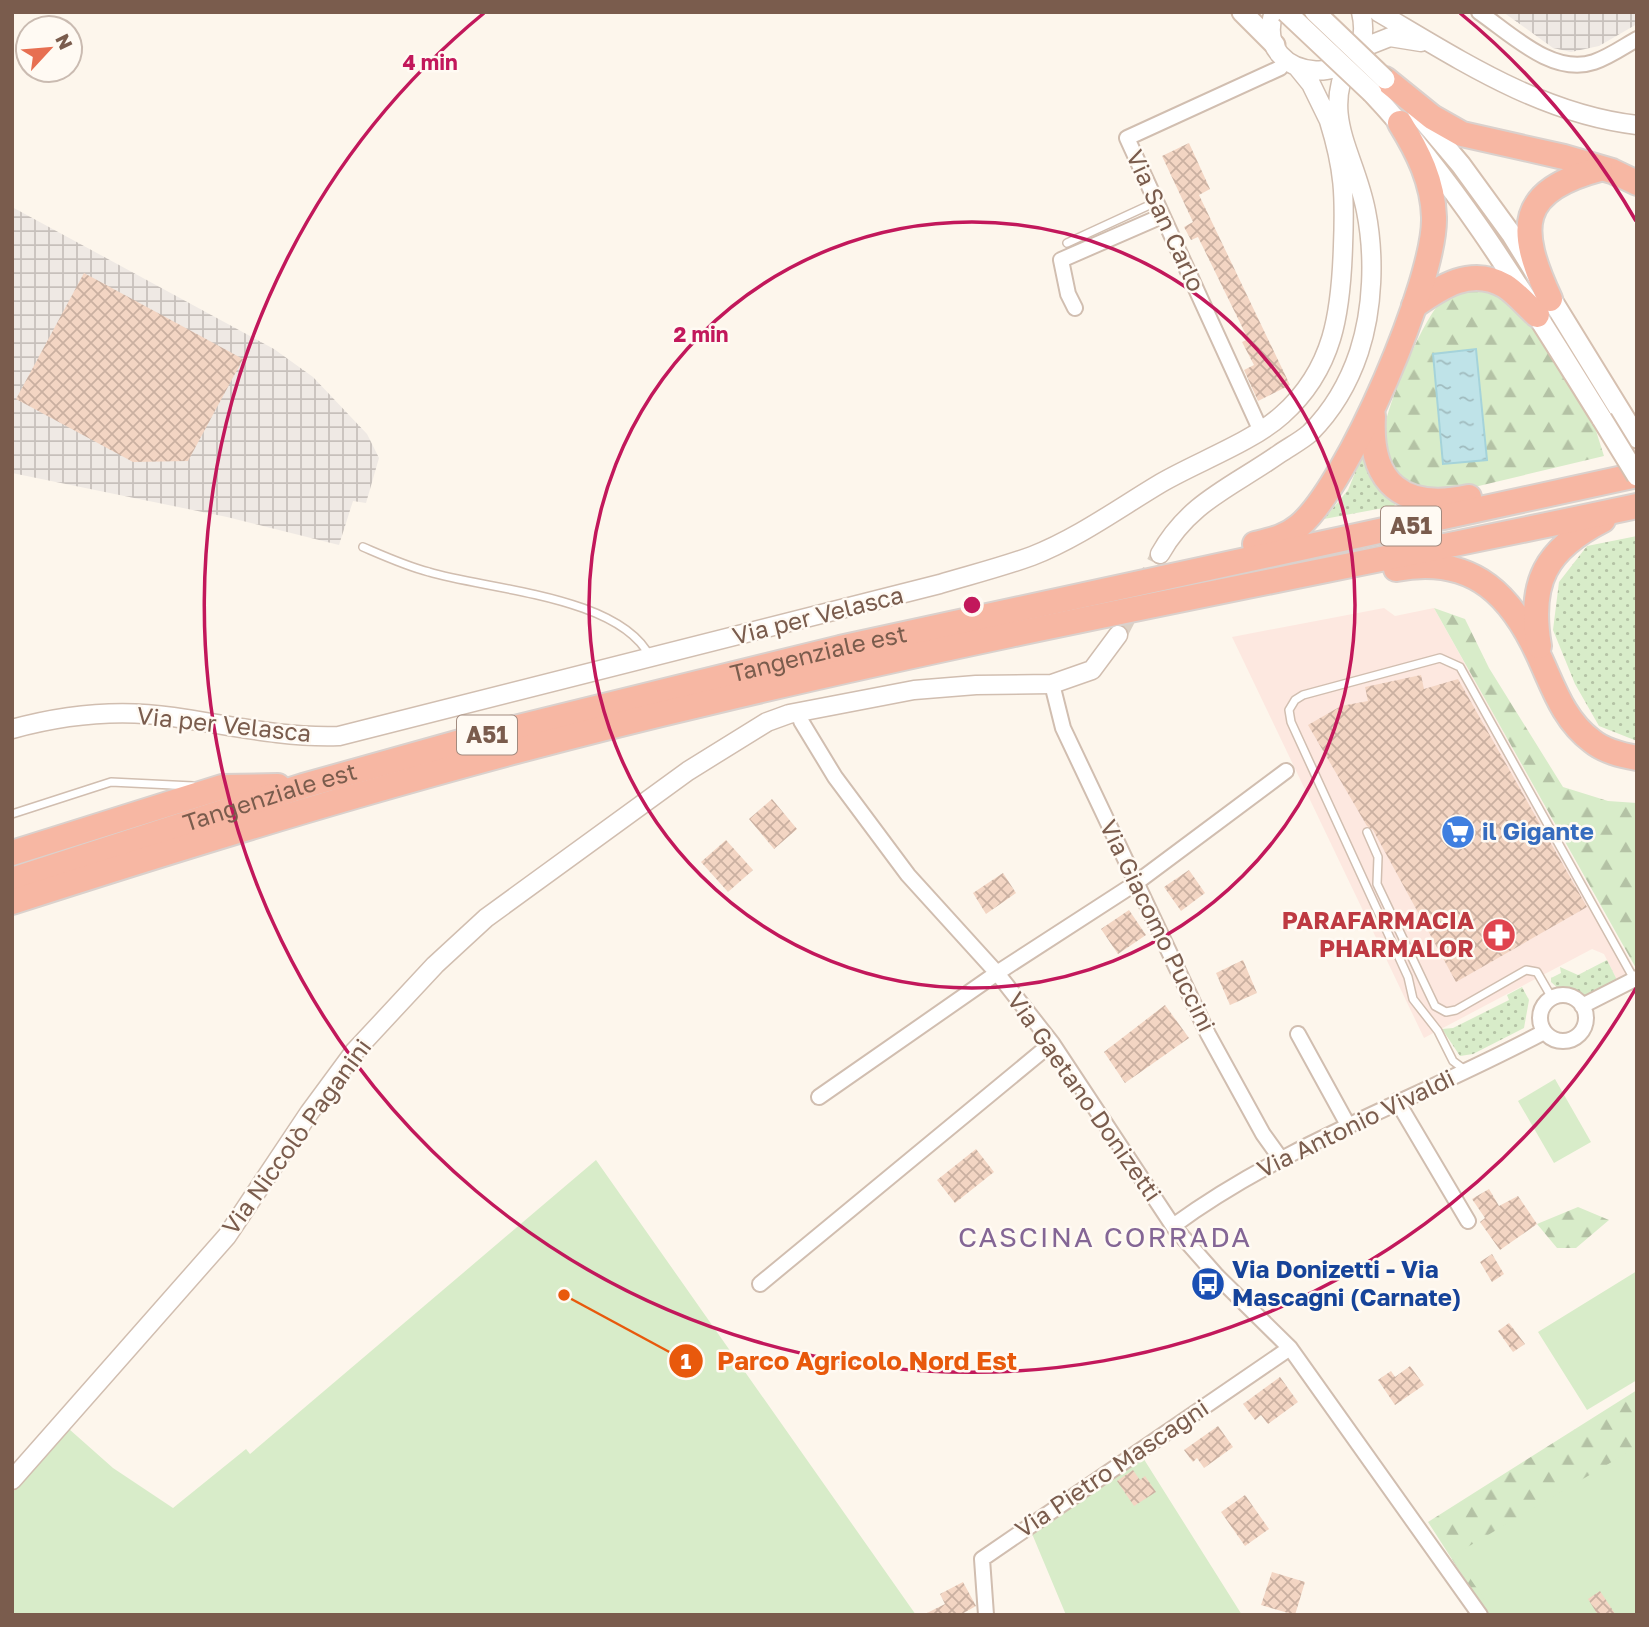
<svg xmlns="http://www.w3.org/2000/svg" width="1649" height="1627" viewBox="0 0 1649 1627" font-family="'Golos Text',sans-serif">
  <defs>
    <pattern id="industrial-grid" width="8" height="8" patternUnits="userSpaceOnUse" patternTransform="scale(1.75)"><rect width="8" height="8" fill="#efe9e4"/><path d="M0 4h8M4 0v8" fill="none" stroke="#c7c0bb"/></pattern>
    <pattern id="grass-dots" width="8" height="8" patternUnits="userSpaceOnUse" patternTransform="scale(1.75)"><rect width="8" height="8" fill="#d8ecc9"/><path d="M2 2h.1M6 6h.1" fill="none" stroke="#b4c2a5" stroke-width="1.8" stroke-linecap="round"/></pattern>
    <pattern id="forest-firs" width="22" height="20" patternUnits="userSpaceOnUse" patternTransform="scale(1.75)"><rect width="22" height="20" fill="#d8ecc9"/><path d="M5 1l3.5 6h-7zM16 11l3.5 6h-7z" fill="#b4c2a5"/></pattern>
    <pattern id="water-ripples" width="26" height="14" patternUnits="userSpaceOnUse" patternTransform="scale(1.75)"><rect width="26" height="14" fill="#bfe3e8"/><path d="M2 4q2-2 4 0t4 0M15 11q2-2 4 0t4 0" fill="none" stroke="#a0bbbe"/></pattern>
    <pattern id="building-cross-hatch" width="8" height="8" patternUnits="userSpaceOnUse" patternTransform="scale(1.75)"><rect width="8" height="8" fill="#f3d5c3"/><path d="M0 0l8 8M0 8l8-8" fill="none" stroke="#cab0a1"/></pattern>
  </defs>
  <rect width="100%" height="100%" fill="#fdf6ec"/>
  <!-- commercial -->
  <path fill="#fde8e0" d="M1384,608L1395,616L1434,608L1636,971L1617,980L1604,954L1592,949L1424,1038L1232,637Z"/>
  <!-- industrial -->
  <path fill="url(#industrial-grid)" d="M1503,12H1637V24L1599,46L1571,52L1553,48Z
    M12,207L274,349L313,377L367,434L379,458L366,503L353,501L339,545L227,517L12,473Z"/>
  <!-- grass -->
  <path fill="url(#grass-dots)" d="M1364,451C1369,473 1377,488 1397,502L1394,506L1324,519L1348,490Z
    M1637,536V741L1599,726L1575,684L1553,630L1559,582L1587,546Z
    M1607,960L1617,980L1582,997L1569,990H1560L1551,982V978L1561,973L1560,967L1578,975Z
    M1522,987L1529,1000L1524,1028L1473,1054L1460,1056L1442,1029L1453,1028L1509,1000L1507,995Z"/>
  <!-- forest -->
  <path fill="url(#forest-firs)" d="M1487,287L1523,308L1591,415L1604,456L1445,494L1401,482C1392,468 1382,448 1384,431C1387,405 1423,319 1441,302C1455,290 1469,288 1487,287Z
    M1434,608L1465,619L1489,668L1563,787L1608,801L1637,803V970Z
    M1578,1207L1609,1220L1576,1248H1557L1537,1224Z
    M1637,1390V1615H1488L1428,1522Z"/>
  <!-- park -->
  <path fill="#d8ecc9" d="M1555,1079L1591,1142L1554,1163L1518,1101Z
    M596,1160L916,1615H12V1493L69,1429L113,1468L173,1508L246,1449L250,1454Z
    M1637,1271V1380L1587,1410L1538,1332Z
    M1637,1447V1615H1464L1485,1600L1454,1555Z
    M1140,1453L1242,1615H1066L1030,1529Z"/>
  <!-- water -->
  <path fill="url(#water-ripples)" stroke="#a5d3da" stroke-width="2" d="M1476,349L1487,460L1443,464L1433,354Z"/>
  <!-- building -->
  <path fill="url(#building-cross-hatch)" d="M1189,143L1210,189L1199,195L1290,385L1258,401L1244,370L1254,365L1242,342L1248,339L1198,237L1191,240L1184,227L1193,222L1162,156Z
    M84,273L243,359L188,461L133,462L16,399Z
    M1421,675L1424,689L1458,679L1587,907L1456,982L1373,830L1367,826L1308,725L1341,706L1368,701L1365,687Z
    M772,799L797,829L774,849L749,819Z
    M726,840L753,870L728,892L701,862Z
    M1189,870L1205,893L1181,911L1164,887Z
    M1003,873L1016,893L986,914L973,893Z
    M1129,910L1146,935L1118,954L1101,929Z
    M1243,960L1257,993L1230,1005L1216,973Z
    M1165,1005L1189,1038L1125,1083L1104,1052Z
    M976,1149L994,1172L955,1203L937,1180Z
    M1489,1189L1499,1206L1518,1196L1537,1224L1500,1250L1480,1222L1485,1218L1472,1199Z
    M1492,1254L1504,1274L1492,1282L1480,1262Z
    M1509,1323L1525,1344L1513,1352L1498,1331Z
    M1410,1366L1424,1385L1395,1405L1378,1380L1391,1371L1395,1377Z
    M1280,1377L1298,1402L1268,1424L1261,1415L1255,1420L1243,1404Z
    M1218,1426L1233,1447L1204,1468L1197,1458L1193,1462L1184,1450Z
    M1133,1470L1140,1480L1145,1476L1156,1492L1134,1506L1117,1481Z
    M1245,1495L1269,1529L1245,1546L1221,1512Z
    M1272,1572L1305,1582L1295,1615L1261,1605Z
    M963,1582L976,1606L960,1615H923L945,1604L940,1594Z
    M1600,1591L1616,1615H1598L1588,1599Z"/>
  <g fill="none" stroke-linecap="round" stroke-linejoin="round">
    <!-- tertiary-tunnel -->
    <path stroke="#dcd0c4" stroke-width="18" stroke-dasharray="18 9" stroke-linecap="butt" d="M1118,635L1160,554"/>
    <!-- service casing -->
    <g stroke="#d1beb0" stroke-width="10">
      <path id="service" d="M1067,243L1156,202
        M363,547C384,556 406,566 429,572C489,590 620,596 650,657
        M12,814L111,782L193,786
        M1367,832L1378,857L1377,884L1435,1006L1446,1012L1456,1010L1526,970L1537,972L1552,998
        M1465,1070L1453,1061L1438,1031L1413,999L1408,977L1291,722L1289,710L1295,700L1303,695L1440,658L1460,667L1634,979"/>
    </g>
    <!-- minor casing -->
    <g stroke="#d1beb0" stroke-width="18">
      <path id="minor" d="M1479,12C1511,34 1553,76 1594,62C1609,57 1623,47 1637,39
        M1075,308L1068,294L1061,260L1162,216
        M1260,429L1127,138L1280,68L1286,60
        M1052,684L1063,728L1208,1034L1263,1134L1281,1159
        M801,721L835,777L908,875L997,973L1052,1043L1173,1226L1217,1276L1290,1348L1480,1615
        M1540 1018a23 23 0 1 1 46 0a23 23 0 1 1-46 0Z
        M1582,1006L1637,978
        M1298,1034L1348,1125
        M819,1097L997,973L1136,883L1286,771
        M1397,1101L1468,1221
        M1173,1226C1286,1143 1421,1098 1544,1032
        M760,1284L1052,1043
        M986,1615L982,1559L1290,1348"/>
    </g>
    <!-- tertiary casing -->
    <g stroke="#d1beb0" stroke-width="21">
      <path id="tertiary" d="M1274,12C1249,85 1381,95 1361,12
        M1378,12C1460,60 1541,114 1637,125
        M1357,50L1390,37L1421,42
        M1298,68L1311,84L1333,129
        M1160,554C1189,502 1232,487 1279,454C1289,447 1301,441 1310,433C1332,411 1349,382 1359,352C1373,309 1375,256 1366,211C1355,153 1320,117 1350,59
        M12,729C63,715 120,709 173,717C229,725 282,738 339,736L940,584C970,575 1002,567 1032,556C1078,538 1119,508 1161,483C1197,462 1252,442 1282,415C1334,369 1341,312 1343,246C1345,196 1344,169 1329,121
        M12,1480L227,1236L309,1113L354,1052L435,965L486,918L688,771L767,722L789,714L914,690L976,685L1052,684L1092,670L1118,635"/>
    </g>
    <!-- secondary casing -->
    <g stroke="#d6c0b0" stroke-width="23">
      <path id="secondary" d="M1242,12L1275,45
        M1372,93C1463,190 1531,306 1602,419
        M1418,114L1461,165L1512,235L1637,438"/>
    </g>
    <!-- motorway casing -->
    <g stroke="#dad1cd" stroke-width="28">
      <g id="motorway">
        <path d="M1385,79L1432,117L1462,134L1564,157L1612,171L1637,183"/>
        <path d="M1550,299C1517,228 1517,191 1600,169"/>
        <path d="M1414,306C1441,287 1471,266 1505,286C1516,293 1527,306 1537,315"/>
        <path d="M1373,416C1369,484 1403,511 1469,497"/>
        <path d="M1255,544C1271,540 1286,537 1299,526C1348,485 1436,280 1434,217C1433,182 1418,152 1400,123"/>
        <path d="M1396,569C1475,554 1514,597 1543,665C1555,692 1566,722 1592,741C1604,751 1621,755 1637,758"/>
        <path d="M1539,646C1528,582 1546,549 1603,520"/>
        <path d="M12,853L222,787L278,786"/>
        <path id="s1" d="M12,880L303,786L478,737L840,648L1637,475"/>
        <path d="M12,902C241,828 473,758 707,703C1015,629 1327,572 1637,506"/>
      </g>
    </g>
    <!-- service -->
    <use href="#service" stroke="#fff" stroke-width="7"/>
    <!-- minor -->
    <use href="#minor" stroke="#fff" stroke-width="14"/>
    <!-- tertiary -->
    <use href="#tertiary" stroke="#fff" stroke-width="18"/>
    <!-- secondary -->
    <use href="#secondary" stroke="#fff" stroke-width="19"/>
    <!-- motorway -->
    <use href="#motorway" stroke="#f7b7a3" stroke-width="24"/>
    <!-- secondary-bridge casing -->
    <g stroke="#d6c0b0" stroke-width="23" stroke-linecap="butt">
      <path id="secondary-bridge" d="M1286,12L1372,93
        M1315,12L1385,79
        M1602,419L1637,476"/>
    </g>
    <!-- secondary-bridge -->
    <use href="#secondary-bridge" stroke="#fff" stroke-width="19"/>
  </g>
  <!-- distance rings -->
  <g fill="none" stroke="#c2185b" stroke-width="3.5">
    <circle cx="972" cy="605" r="383"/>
    <path d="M1636 988A767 767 0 1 1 484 13M1460 13A767 767 0 0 1 1636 221"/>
  </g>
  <!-- icons -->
  <defs>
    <g id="supermarket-disc" transform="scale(1.75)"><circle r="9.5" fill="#3f7fe0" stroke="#fffaf3"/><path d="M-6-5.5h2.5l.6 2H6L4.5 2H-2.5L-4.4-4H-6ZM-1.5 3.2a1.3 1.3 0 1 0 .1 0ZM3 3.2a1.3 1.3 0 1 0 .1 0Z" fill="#fff"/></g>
    <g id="pharmacy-disc" transform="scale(1.75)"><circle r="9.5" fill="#e0444e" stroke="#fffaf3"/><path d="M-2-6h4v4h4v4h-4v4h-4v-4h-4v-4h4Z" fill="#fff"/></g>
    <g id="bus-disc" transform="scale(1.75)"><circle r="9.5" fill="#1a4fb4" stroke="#fffaf3"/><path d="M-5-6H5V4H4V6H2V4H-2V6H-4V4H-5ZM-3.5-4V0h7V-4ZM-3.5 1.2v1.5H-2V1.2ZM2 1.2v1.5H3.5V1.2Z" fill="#fff"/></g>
  </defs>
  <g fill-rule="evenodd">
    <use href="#supermarket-disc" x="1458" y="832"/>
    <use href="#pharmacy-disc" x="1499" y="935"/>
    <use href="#bus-disc" x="1208" y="1284"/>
  </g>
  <g text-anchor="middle" stroke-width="5" stroke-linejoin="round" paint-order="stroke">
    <!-- shield labels -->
    <g fill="#fffaf3" stroke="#a28b7f" stroke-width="2">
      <rect x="1381" y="506.5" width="60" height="39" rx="5"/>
      <rect x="457" y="715.5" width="60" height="39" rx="5"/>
    </g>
    <g font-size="23" font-weight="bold" fill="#7a5c4d">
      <text x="1411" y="534">A51</text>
      <text x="487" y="743">A51</text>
    </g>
    <!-- street labels -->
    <g font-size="24" fill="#7a5c4d" stroke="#fffaf3">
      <text transform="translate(1165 221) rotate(65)" y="8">Via San Carlo</text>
      <text transform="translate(818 616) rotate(-14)" y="8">Via per Velasca</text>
      <text dy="8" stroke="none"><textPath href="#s1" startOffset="838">Tangenziale est</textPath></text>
      <text transform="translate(224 725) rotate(6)" y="8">Via per Velasca</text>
      <text dy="8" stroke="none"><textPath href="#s1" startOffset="271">Tangenziale est</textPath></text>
      <text transform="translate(1157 926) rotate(64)" y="8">Via Giacomo Puccini</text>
      <text transform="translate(1084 1097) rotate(55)" y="8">Via Gaetano Donizetti</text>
      <text transform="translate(1356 1124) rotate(-26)" y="8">Via Antonio Vivaldi</text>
      <text transform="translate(297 1137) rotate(-54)" y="8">Via Niccolò Paganini</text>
      <text transform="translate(1112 1469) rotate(-34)" y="8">Via Pietro Mascagni</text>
    </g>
    <!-- shop labels -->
    <g font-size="24" font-weight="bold" fill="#366cbe" stroke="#fffaf3" text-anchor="start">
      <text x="1482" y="840">il Gigante</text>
    </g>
    <!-- health labels -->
    <g font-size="24" font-weight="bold" fill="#be3a42" stroke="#fffaf3" text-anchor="end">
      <text x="1474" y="929">PARAFARMACIA<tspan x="1474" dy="28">PHARMALOR</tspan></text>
    </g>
    <!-- transit labels -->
    <g font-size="24" font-weight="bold" fill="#164399" stroke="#fffaf3" text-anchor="start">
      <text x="1232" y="1278">Via Donizetti - Via<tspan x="1232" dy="28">Mascagni (Carnate)</tspan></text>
    </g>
    <!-- quarter labels -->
    <g font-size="28" letter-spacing="2" fill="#846695" stroke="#fffaf3">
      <text x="1105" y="1247">CASCINA CORRADA</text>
    </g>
  </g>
  <circle cx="972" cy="605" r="10" fill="#c2185b" stroke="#fffaf3" stroke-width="3.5"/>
  <g font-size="21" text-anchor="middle" font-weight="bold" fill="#c2185b" stroke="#fffaf3" stroke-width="5" stroke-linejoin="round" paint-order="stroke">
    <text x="430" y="70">4 min</text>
    <text x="701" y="342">2 min</text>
  </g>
  <!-- callouts -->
  <path fill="none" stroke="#e8590c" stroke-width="2.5" d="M564 1295L686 1361"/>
  <g fill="#e8590c" stroke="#fffaf3" stroke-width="2.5">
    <circle cx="564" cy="1295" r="7"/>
    <circle cx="686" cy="1361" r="18"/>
  </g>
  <g font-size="21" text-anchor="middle" font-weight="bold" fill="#fff">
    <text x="686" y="1369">1</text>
  </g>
  <g font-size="26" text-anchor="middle" font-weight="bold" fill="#e8590c" stroke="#fffaf3" stroke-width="5" stroke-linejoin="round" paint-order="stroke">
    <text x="867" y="1370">Parco Agricolo Nord Est</text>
  </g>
  <!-- border -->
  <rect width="1649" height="1627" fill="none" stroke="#7a5c4d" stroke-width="28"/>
  <!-- north arrow -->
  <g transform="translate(49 49) rotate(64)"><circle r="33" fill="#fffaf3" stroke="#cabbb1" stroke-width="2"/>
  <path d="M0-5L12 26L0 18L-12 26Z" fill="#e76f51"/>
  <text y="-10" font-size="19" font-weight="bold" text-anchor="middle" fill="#7a5c4d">N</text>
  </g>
</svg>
